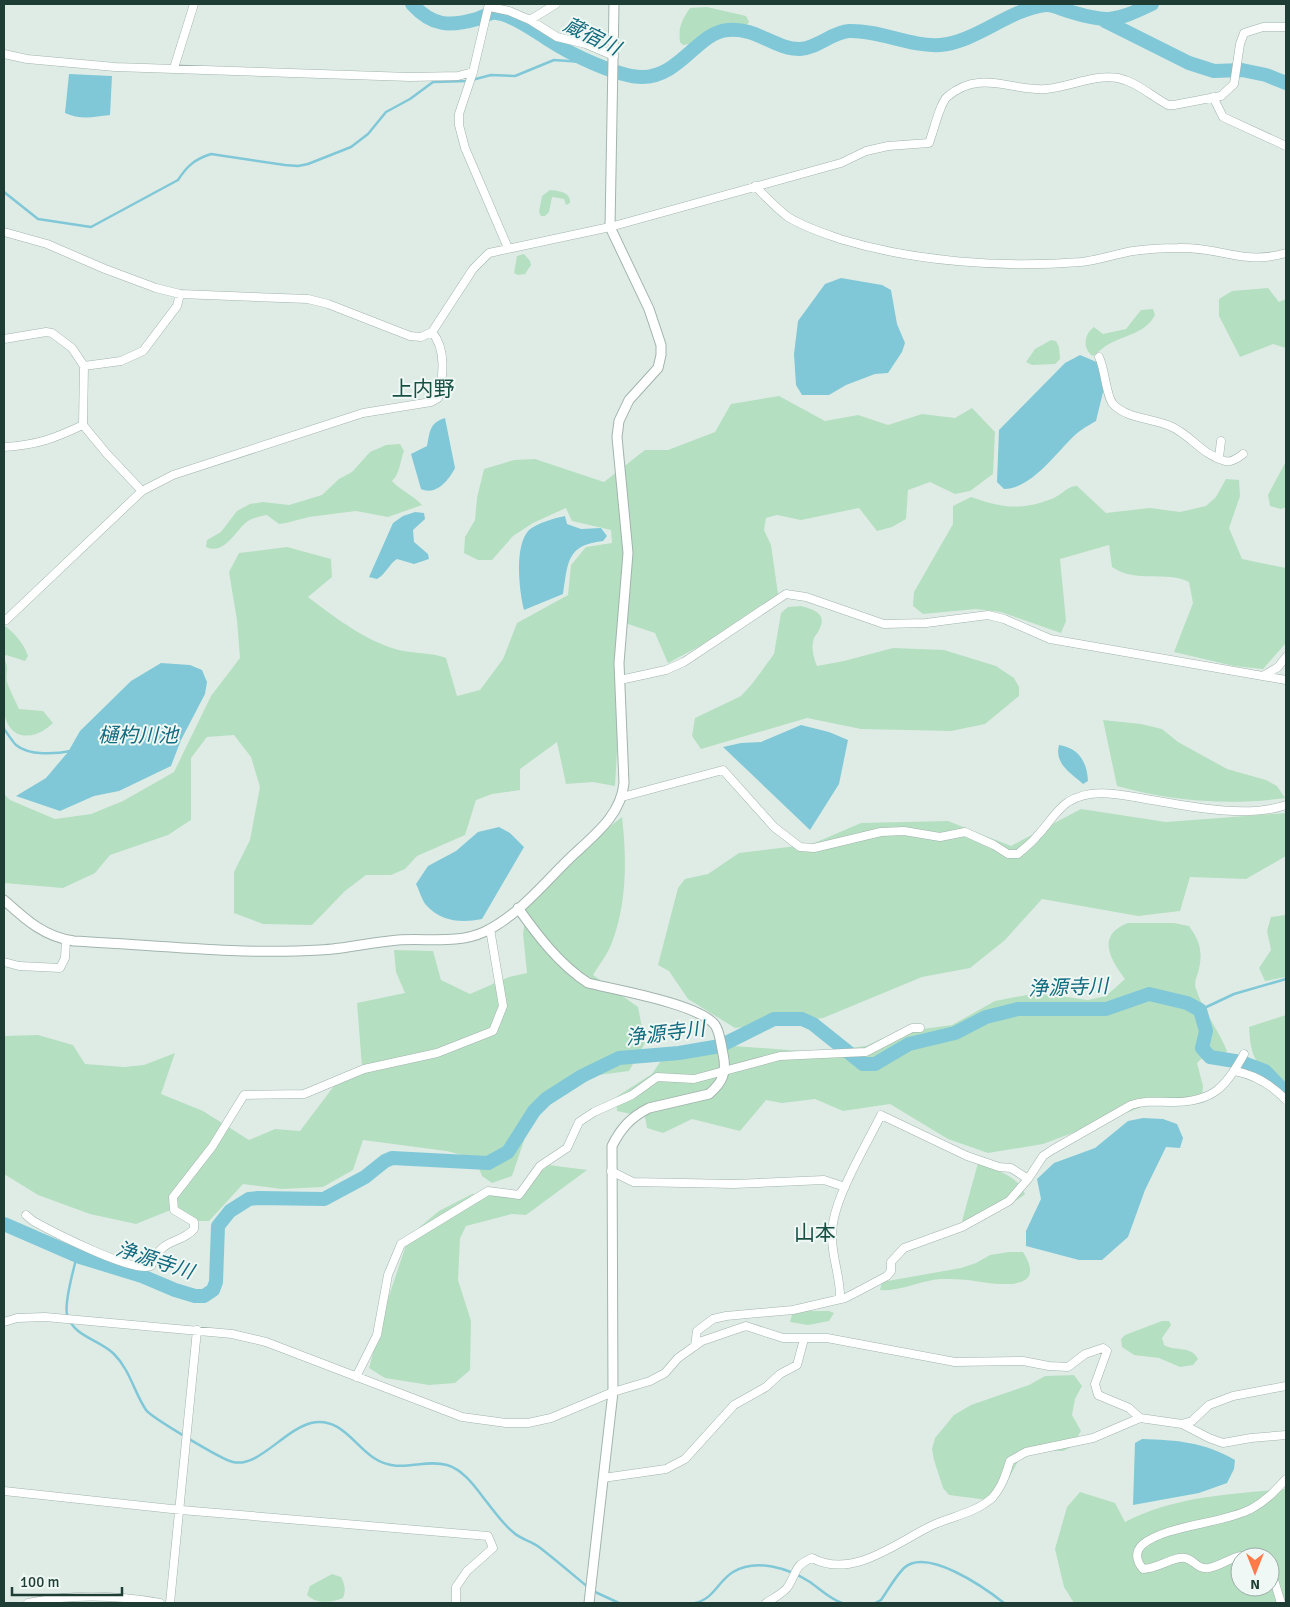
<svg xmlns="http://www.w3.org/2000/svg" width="1290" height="1607" viewBox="0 0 1290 1607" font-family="Signika,'Noto Sans JP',sans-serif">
  <rect width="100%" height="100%" fill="#dfece6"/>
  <!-- green -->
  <path fill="#b5dfc1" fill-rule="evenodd" d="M707,7L746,16L749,22L747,25L715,26L696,43L683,45L680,42C678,28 682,19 690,8Z
    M550,190C559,191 571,192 570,203L566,205L564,199L552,197L549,212L545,216H541L539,212L542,196Z
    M524,254L530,261L531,265L525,274L518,275L514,273L517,256Z
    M1268,288L1279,302L1286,299V348L1273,344L1240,357L1219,316V299L1232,291Z
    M1153,309L1155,315C1146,333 1125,335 1109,344C1103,347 1099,352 1093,356C1082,349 1084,334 1094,327L1103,334L1126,329L1141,310Z
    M1051,340L1056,341L1059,347L1060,359L1055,364L1032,365L1026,362L1035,349Z
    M779,396L825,421L858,415L888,425L922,414L955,418L972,408L995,432L993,474L970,491L955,494L930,482L908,490L906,519L892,527L877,531L859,508L801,520L777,515L766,518L764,530L771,545L778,594L700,646L668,663L655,633L619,621L614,667L619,718L615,786L593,782L566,784L557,742L520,769V790L492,794L476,800L465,835L417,856L405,869L391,875H366L345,891L312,925L263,924L234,913V872L250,840L260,787L251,757L234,735L207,737L191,758V820L168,835L110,855L95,873L63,888L4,883V794L10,800L55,819L91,814L123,801L174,772L211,696L240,658L237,620L229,572L239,553L287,547L331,559L332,577L308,597C336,618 365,641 399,650C415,654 430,652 446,658L457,696L480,690L503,659L517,623L568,595L571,565L586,547L612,543L611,530L572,521L566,508L533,523L513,536L492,560H478L464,553L465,537L475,520L477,498L484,469L514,460L535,459L604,482L645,450H668L715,432L731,404Z
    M400,444L404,451C400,461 400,474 392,481C401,491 413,495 422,505L388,517L356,511L309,517L286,523L279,524L267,515C261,516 253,518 248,521C236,529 225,556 206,547L207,540L221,532L237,511L250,504L263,502L289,505L322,495L339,479L352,472L370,452L386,445Z
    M1286,461V507L1281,509L1270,506L1268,495Z
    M1226,479L1239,480L1240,496L1229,528L1242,559L1286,568V643L1263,669L1234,666L1174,652L1193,603L1189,582C1164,570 1137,584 1112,567L1109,545L1060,559L1066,621L1061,633L1001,612L976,609L923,614L913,606L914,592L953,524V506L971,497C1002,508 1022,511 1054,498C1062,494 1068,486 1077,486L1106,513L1150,508L1180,512L1206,506L1216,497Z
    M801,606C812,609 827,613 820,628C819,632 815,635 814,638C811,648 813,656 817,666L844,661L893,648L944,650L996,666L1014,678L1019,687V696L985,724L951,731L861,729L807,718L701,749L692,736L695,718L741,696L752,684L774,654L781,613L788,607Z
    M4,625C15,634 23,642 28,656L25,661L6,655L4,657Z
    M4,659C10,668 5,673 7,682C10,691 15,700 19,709L43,711L53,723C35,741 8,742 4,711C1,694 4,676 4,659Z
    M1103,720L1141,724L1162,729L1178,742L1227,769L1266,780L1277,786L1285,798C1231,806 1169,801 1117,786Z
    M1081,809L1166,822L1286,813V856L1246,879L1190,877L1180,911L1138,916L1042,899L1005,940L970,968L922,977L823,1018L735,1028L688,999L669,971L658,965L678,888L685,879L708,874L739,853L812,844L861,823L948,821L1011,846Z
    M622,817C627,859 627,905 611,945C607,955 599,965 593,975L638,1007L645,1043L629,1071L567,1079L533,1114L512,1176L492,1183L482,1176L475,1158L446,1151L363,1140L353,1170L323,1187L282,1189L243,1184L209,1221H197L178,1207L136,1224L90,1214L38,1195L4,1174V1036L38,1035L73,1045L85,1064L124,1067L144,1065L175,1053L161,1094L203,1111L249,1140L275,1129L300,1131L334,1086L362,1067L357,1003L405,993L396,972L394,950L433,951L441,980L470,994L509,977L527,973L523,934L527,902L558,867Z
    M1286,915V977L1265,981L1259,968L1271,950L1267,931L1271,917Z
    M1128,923H1174L1189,926C1201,942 1203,954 1198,973C1196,978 1194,984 1196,989C1203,1011 1218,1029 1227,1051L1223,1055L1208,1052L1197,1063L1203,1086L1202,1097L1180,1106L1155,1102L1043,1144L988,1153L948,1139L890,1104L843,1111L815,1099L782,1103L766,1100L740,1131L692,1119L663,1133L647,1128L645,1117L617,1111L616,1097L652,1074L662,1059L706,1044L816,1052L866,1046L894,1033L952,1025L995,1001L1037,993L1088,1000L1106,996L1125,979C1110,959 1096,935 1128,923Z
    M1286,1015V1087C1278,1076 1272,1075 1262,1067C1251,1058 1250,1041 1249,1027Z
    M978,1163C996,1170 1017,1175 1025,1194C1015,1203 975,1225 962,1221Z
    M549,1165L587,1170L526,1215L512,1214L466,1226L460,1238L458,1280L471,1321L470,1370L455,1383L429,1385L385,1378L369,1368L385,1308L409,1236L439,1211L472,1194H513Z
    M1009,1252H1023C1051,1296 989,1283 968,1280C959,1279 950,1279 941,1279C921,1280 900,1292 880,1290L882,1282L961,1268L976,1263L990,1255Z
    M800,1311H829L834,1313L829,1321L808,1325L790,1322L792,1315Z
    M1162,1321H1169L1171,1325L1162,1338L1164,1345C1176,1352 1191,1345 1198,1359L1193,1365L1180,1367L1159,1358L1134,1355L1122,1347L1121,1339L1125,1335Z
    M1074,1375L1082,1386L1075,1399L1072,1415L1081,1431L1071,1447L1063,1451H1036L1018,1461L1005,1486L996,1497L988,1500L949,1495L943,1488L934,1460L932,1449L935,1438L954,1415L971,1405L1029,1385L1045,1376Z
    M1286,1489V1603H1074L1064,1587L1055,1549L1067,1507L1080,1492L1115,1503L1125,1522C1175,1496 1231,1494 1286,1489ZM1240,1557H1270V1587H1240Z
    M332,1574L341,1577C345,1585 346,1590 343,1598C332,1603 316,1604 307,1595L310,1586Z"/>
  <!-- water -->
  <path fill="#80c8d7" d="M69,74L112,76L110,115C94,117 80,120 65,113Z
    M841,278L882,285L891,290L897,324L905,343L902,352L888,373L875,374L846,385L829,395H802L796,385L794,354L798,321L825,284Z
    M1080,355L1099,363L1104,388L1096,421C1089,425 1080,430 1074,436C1056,453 1031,489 1004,489L997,482L999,430L1065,363Z
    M445,418L455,468C449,480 436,496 421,489L411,454L427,446C430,432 429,423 445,418Z
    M415,512L424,513L425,519L413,530L414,542L428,554L429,559L414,564L397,559C388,565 387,573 377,579L369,577L393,523L403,516Z
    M565,516L567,524L581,529L601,528L607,536L603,541C566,545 568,563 563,594L524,610C519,591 514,545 529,530C537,523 555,518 565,516Z
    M161,663L190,665L202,670L207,682L205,694L181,740L171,766L119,791L94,796L60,811L16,796L46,778L68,752L80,731L131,681Z
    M801,725L829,732L848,740L839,784L810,830L723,747L741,743L761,742Z
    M1059,745C1079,748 1087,762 1088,781L1083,784C1071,773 1054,764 1059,745Z
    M499,827L510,833L524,847L482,919C462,923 441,922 426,905C422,900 419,890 416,884L428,866L456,851L478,832Z
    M1143,1118L1163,1119L1177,1124L1183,1138L1180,1148L1166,1147L1145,1190L1128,1237L1102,1260H1079L1026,1246V1231L1041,1199L1037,1179L1054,1163L1095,1148L1128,1121Z
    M1142,1439C1177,1440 1204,1442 1235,1460L1234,1469L1227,1483L1199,1493L1133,1505L1135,1443Z"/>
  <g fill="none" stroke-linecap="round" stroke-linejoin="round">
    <!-- stream -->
    <path stroke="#80c8d7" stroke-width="2.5" d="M4,192L38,219L91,227L178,180C187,166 195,159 211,154L285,165L298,166L308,164L351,147L368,134L386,112L410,99L433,82L468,81L491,75L515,76L554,60L596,63
      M4,729C8,734 12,741 16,745C29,756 56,754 71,751
      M1200,1010L1234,994L1286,979
      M77,1255C74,1269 64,1301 67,1314C73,1337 99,1339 114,1354C130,1370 134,1392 146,1410C151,1417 222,1460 233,1462C258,1468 284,1430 311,1423C340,1416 354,1445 374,1458C399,1475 423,1458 447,1465C464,1470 476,1488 486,1501C494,1511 503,1524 513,1532C520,1539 531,1541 539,1547C556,1560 572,1574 589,1588
      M593,1591L619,1603
      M695,1603C714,1599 718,1581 733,1572C756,1558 788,1568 810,1582C820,1589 830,1599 842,1603
      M875,1603L881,1600C888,1590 895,1577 904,1568C927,1547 985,1588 1004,1603"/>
    <!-- river -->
    <path stroke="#80c8d7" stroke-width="14" d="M412,4C432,26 449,27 477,19C482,17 491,12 496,13C512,14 536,32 549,40C570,54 618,77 642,77C680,77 698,32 728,30C756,27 774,49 800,49C818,48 832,32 849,31C880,30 910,47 940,45C976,42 1008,10 1045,5C1052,4 1061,9 1068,11C1108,23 1114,22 1152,4
      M1105,21L1189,63L1214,71L1242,70L1266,75L1286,83
      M4,1224L80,1257L142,1276L175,1290L195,1296H204L213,1290L216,1282L218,1226L230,1211L249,1199L258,1198L324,1199L365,1177L385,1161L392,1158L488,1163L508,1152L534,1111L546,1099L582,1076L619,1058L679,1053L720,1046L774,1019H802L813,1024L863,1064H875L909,1044L955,1033L986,1017L1018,1009H1106L1149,994L1187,1003L1200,1010L1206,1031L1202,1048L1210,1057L1241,1062L1265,1071L1286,1093"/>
    <!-- minor casing -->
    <g stroke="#a1b4ad" stroke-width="9">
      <path id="minor" d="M489,4L473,72L459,114V125L465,148L508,248
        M490,7L509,11L530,20L557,37L586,44L614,56
        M530,20L556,4
        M4,54L27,59L115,67L410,77L458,76L473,72
        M174,68L194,4
        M1213,97L1223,117L1286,146
        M755,186C765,196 776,208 788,217C804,227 823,233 840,239C916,262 1002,268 1081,262C1099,260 1115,254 1133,251C1147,249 1163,248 1178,248C1220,246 1242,266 1286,253
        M4,232L47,244L105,269L156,288L180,294L308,299L328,304L410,336L421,337L432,332L473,269L489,253L610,227L841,163L866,151L888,146L929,143C933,133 940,103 947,97C980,68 1013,92 1046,89C1069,87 1095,74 1118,78C1137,82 1151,96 1168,105H1174L1221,96L1234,84L1240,44L1244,33L1263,27H1286
        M4,339L46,332L52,333L72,348L84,366L83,425L107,454L142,491L173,475L363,413L431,402L438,398C443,377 447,350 432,332
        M1099,357C1105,369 1106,396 1113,404C1127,419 1152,418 1170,426C1190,434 1202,455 1225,461C1231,463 1238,458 1243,454
        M84,366L121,361L143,351L177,306L180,294
        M4,447C37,445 53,439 83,425
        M1219,457L1221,441
        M6,620L142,491
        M1263,676L1278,667L1286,657
        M620,680L666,670L684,662L786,594L806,597L884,624L926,623L988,615L1004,619L1050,639L1286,680
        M622,797L723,770L774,827L800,847L814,848L881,832L904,831L940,837L965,832L994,845L1008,854H1018C1024,848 1032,843 1037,836C1048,825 1055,811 1068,802C1092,787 1121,795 1146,799C1187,806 1247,819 1286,805
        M4,962L19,966L60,968L65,958L66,940
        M1235,1071C1255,1075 1272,1085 1286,1100
        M611,1171L633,1182L734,1184L824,1180L845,1187
        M26,1215L33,1221C51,1231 134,1274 151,1266C162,1236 180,1245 194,1229V1222L174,1210L173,1197L212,1147L244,1095L304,1094L364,1069L437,1053L493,1031L503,1006L490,929
        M840,1299C841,1277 831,1256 832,1234C832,1200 866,1146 881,1115L967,1156L999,1167L1011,1168L1028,1179
        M4,1322L17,1318L45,1317L232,1334L266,1342L462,1417L506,1423H528L551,1418L613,1392L650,1381L665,1373L678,1358L702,1341L746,1326L783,1338H827L955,1362L1023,1361L1049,1366L1068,1367L1085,1354L1103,1348L1107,1351L1095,1384L1098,1395L1129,1408L1140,1418L1182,1424L1192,1421L1209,1405L1233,1396L1286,1386
        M695,1346L697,1331L713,1319L726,1316L793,1310L845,1298L855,1293L887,1276L891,1271V1262L904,1248L962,1227L1009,1201L1028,1179L1043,1156L1052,1150L1131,1105C1146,1100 1158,1102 1173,1102C1213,1102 1226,1087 1244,1054
        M356,1377L377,1335L388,1275L401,1244L488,1191L519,1195L540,1166L567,1148L579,1122L594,1112L632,1095L657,1077L694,1079L780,1056L866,1052L912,1028H920
        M1182,1424L1209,1438L1223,1443L1251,1438L1286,1435
        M603,1478L666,1469L685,1459L734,1405L766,1387L780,1374L797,1365L804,1339
        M4,1491L181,1510L488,1536L493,1548L467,1571L456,1587V1603
        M1255,1557C1237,1551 1225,1565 1209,1568C1197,1570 1195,1560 1185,1558C1174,1556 1157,1569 1143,1569C1137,1562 1134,1553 1142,1545C1165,1525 1222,1524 1251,1509C1266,1501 1275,1491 1286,1479
        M1270,1567L1281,1603
        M28,1603C71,1594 117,1595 160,1603
        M170,1603L197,1330
        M766,1603C773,1598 785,1593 789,1585C798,1570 794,1566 812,1558C853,1580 897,1542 933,1525C953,1516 975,1513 992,1498C1002,1487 1006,1474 1010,1461L1026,1452L1093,1438L1140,1418"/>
    </g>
    <!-- tertiary casing -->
    <g stroke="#a1b4ad" stroke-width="11">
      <path id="tertiary" d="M4,900C25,919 44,937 74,941C155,945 238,955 320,950C346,949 372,942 398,940C427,938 458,944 484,932C518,916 544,883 570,858C593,836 621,816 624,783L619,663L628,553L617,437L619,421L629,400L658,368L661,355V345L649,309L610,227L614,4
        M518,908C538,936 559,964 588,983C616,990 699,1004 715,1025C720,1032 721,1045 723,1054C727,1072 723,1082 709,1094L649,1108C631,1117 621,1128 612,1146L613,1392L589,1603"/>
    </g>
    <!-- minor -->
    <use href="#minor" stroke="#fff" stroke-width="8"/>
    <!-- tertiary -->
    <use href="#tertiary" stroke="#fff" stroke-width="9"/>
  </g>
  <g text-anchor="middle" stroke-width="4" stroke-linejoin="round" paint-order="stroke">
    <!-- water labels -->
    <g font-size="20" font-style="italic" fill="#136a7f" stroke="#eff8f4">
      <text transform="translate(592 36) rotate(26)" y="7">蔵宿川</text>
      <text x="138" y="742">樋杓川池</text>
      <text transform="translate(1068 987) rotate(-2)" y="7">浄源寺川</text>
      <text transform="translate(665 1033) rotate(-7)" y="7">浄源寺川</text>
      <text transform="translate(155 1260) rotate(18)" y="7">浄源寺川</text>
    </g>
    <!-- quarter labels -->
    <g font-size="21" fill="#185144" stroke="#eff8f4">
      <text x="423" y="396">上内野</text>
      <text x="815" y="1240">山本</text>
    </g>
  </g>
  <!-- border -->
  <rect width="1290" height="1607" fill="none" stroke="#1e3d35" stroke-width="10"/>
  <!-- north arrow -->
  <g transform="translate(1255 1572) rotate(180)"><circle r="24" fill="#eff8f4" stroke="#9bada8"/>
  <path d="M0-4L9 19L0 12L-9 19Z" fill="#ff7a49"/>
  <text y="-8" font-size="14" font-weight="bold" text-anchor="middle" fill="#1e3d35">N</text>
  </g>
  <!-- scale -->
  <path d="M12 1587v8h110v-8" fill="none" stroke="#1e3d35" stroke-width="2.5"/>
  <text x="20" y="1587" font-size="15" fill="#1e3d35" stroke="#eff8f4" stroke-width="4" paint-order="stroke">100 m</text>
</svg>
